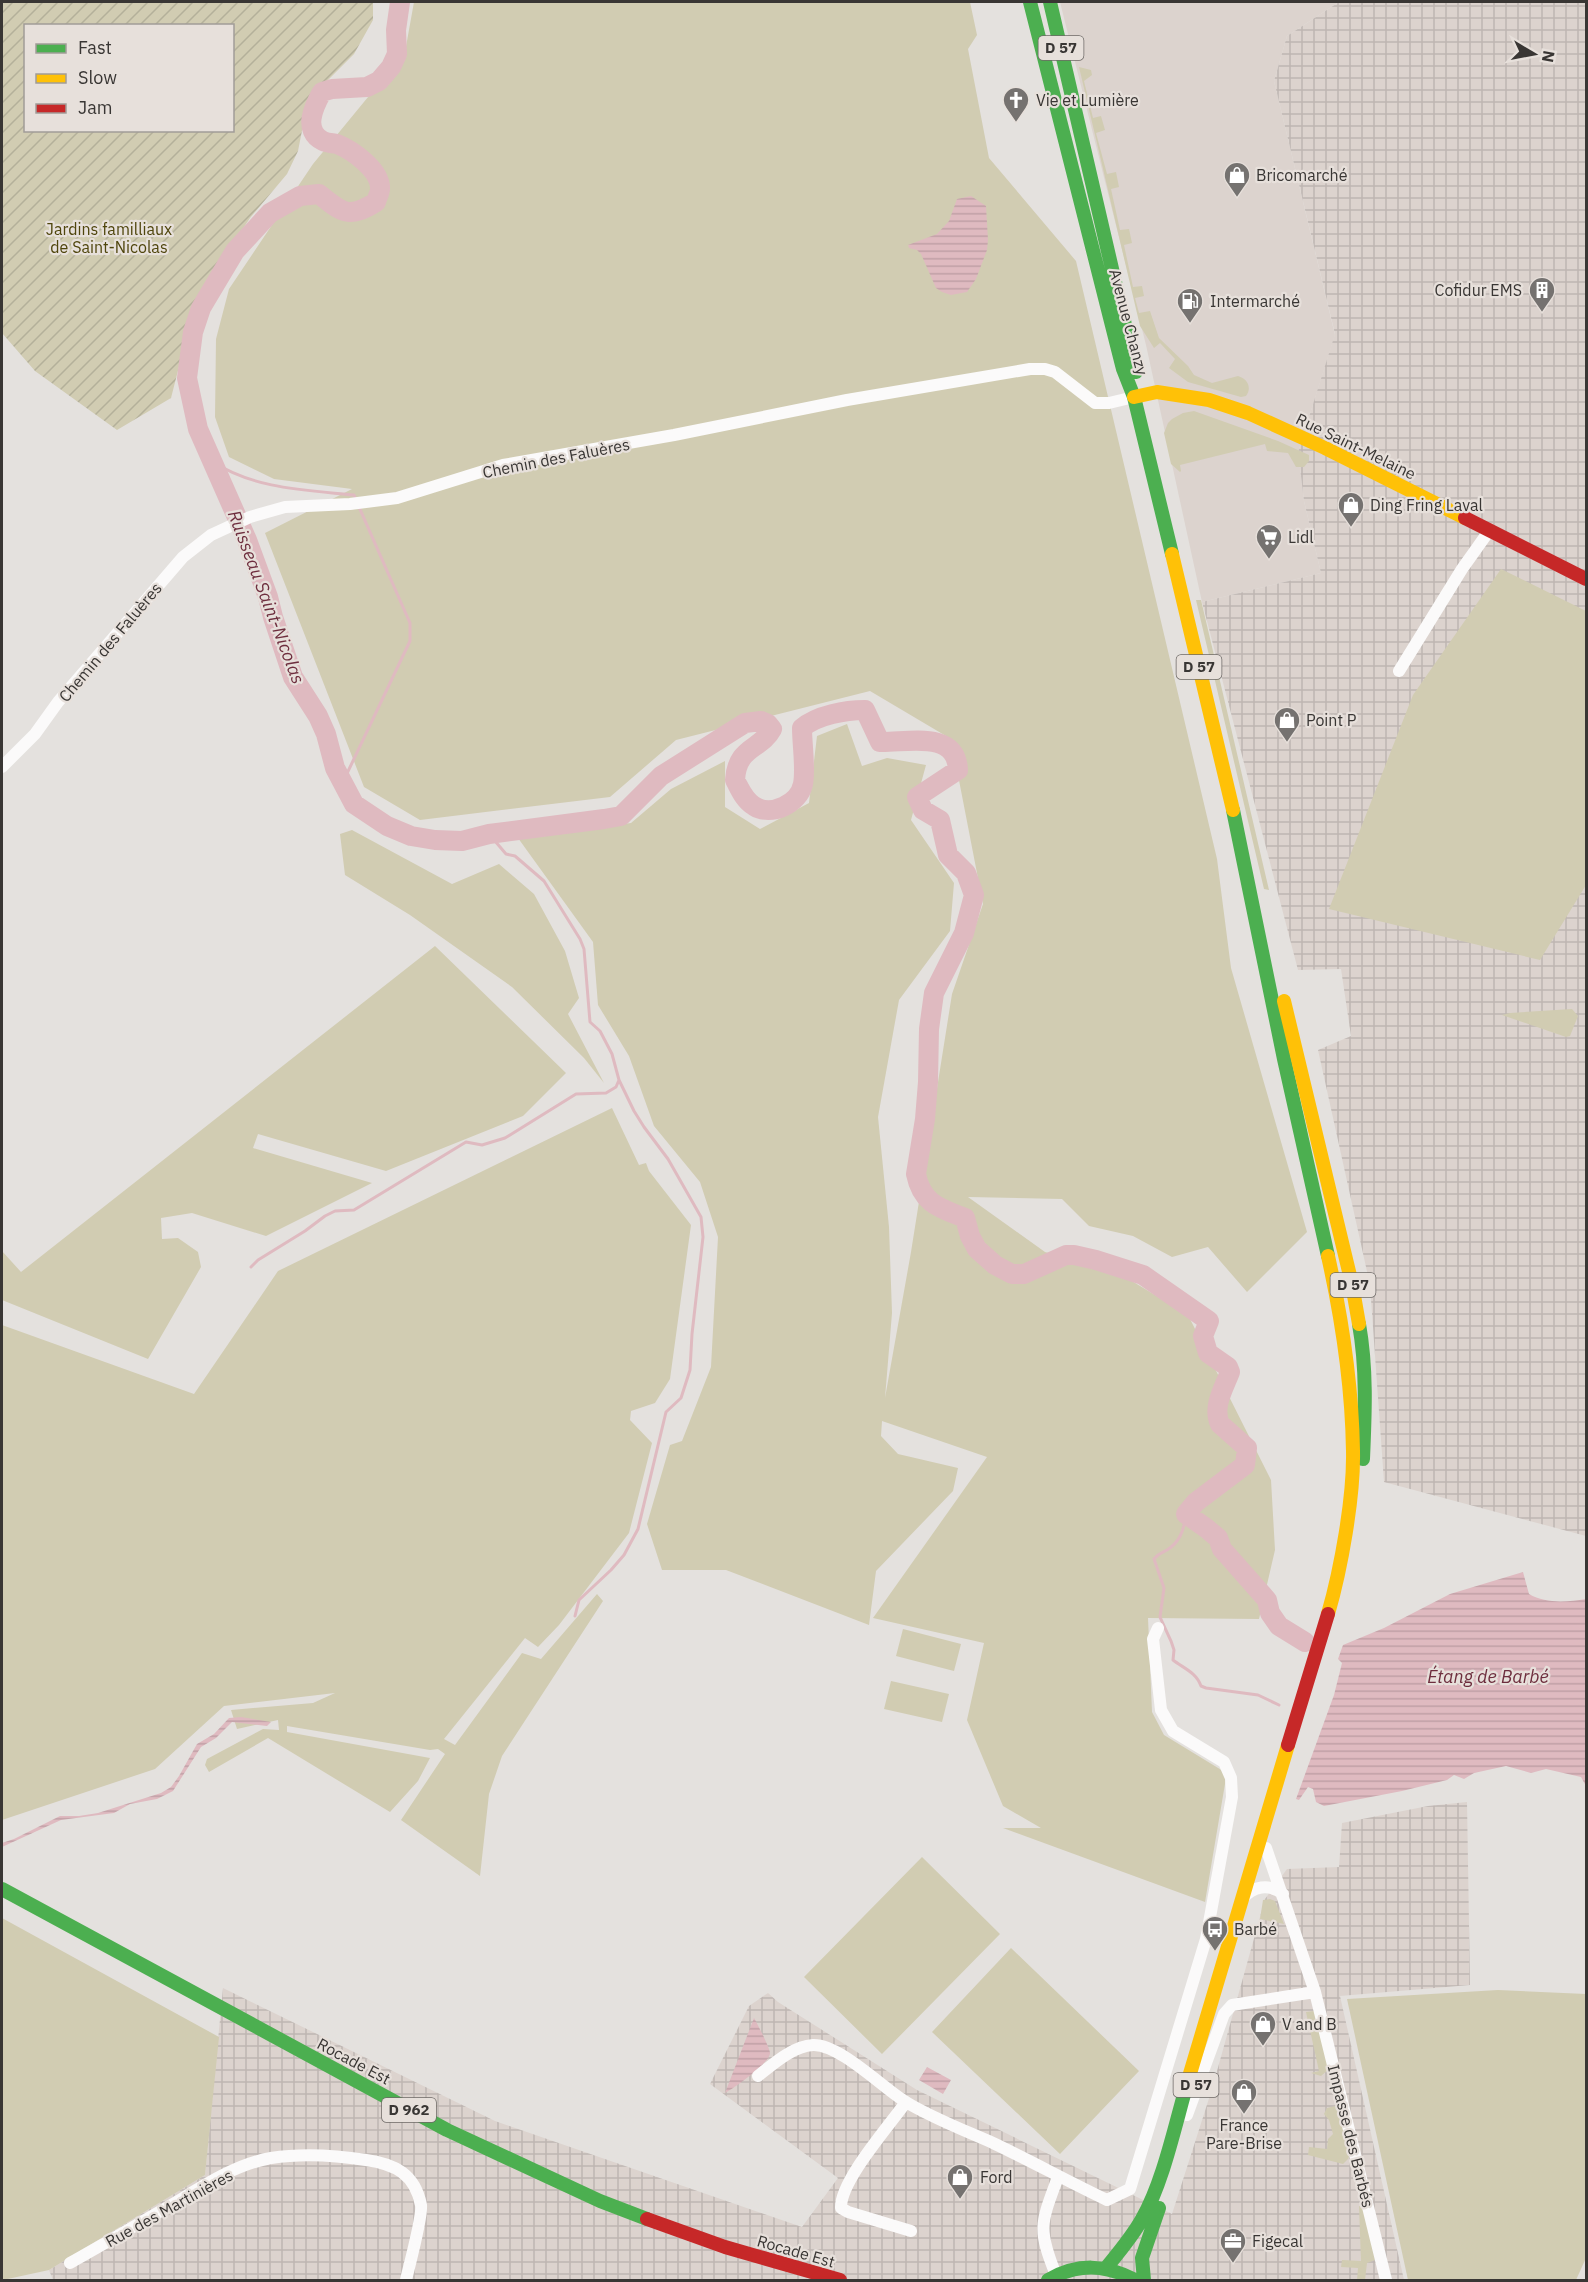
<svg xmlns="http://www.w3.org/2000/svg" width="1588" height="2282" viewBox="0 0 1588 2282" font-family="'IBM Plex Sans',sans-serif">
  <defs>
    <pattern id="industrial-grid" width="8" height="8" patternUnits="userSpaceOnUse" patternTransform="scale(1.5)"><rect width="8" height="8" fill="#dcd3ce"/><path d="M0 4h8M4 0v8" fill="none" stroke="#beb6b2"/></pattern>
    <pattern id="garden-furrows" width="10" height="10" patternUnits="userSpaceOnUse" patternTransform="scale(1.5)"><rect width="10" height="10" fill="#d1ccb2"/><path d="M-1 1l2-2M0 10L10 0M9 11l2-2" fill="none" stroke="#b4b09a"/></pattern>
    <pattern id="water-rules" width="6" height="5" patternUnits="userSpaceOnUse" patternTransform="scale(1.5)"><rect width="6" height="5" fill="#dfbac0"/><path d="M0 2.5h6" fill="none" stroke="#c0a0a6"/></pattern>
  </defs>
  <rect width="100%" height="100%" fill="#e4e1de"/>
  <!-- built -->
  <path fill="#dcd3ce" d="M1060,2H1339L1287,36L1274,81L1335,335L1298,452L1304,501L1321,573L1202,602L1146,345Z"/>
  <!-- industrial -->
  <path fill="url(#industrial-grid)" d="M1339,2H1586V1536L1384,1482L1370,1285L1318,1050L1351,1036L1341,969L1298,970L1202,602L1321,573L1304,501L1298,452L1335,334L1274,81L1287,36Z
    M1467,1802L1470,1985L1340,1996L1404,2280H53L49,2270L205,2175L223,1988L495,2121L802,2227L838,2178L710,2084L749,2006L768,1993L778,2002L917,2090L1172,2214L1212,2089L1265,1899L1287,1869L1339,1867L1342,1823L1428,1806Z"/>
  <!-- grass -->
  <path fill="#d1ccb2" d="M414,2H970L977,35L968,49L989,158L1076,261L1217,859L1231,968L1307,1232L1247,1292L1208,1247L1172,1257L1133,1236L1089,1226L1062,1199L968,1197L1045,1252L1117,1272L1188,1315L1271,1480L1275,1550L1259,1619L1148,1618L1152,1712L1164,1735L1223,1771L1226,1778L1205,1902L1003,1828H1041L1003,1806L967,1720L984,1643L873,1618L987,1457L882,1421L881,1436L898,1454L958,1468L953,1491L876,1571L869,1625L726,1570H662L647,1524L670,1445L682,1441L711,1367L718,1237L700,1182L654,1126L629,1056L598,1005L593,942L518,838L631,823L671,789L725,761V807L760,829L809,803L817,736L847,724L862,766L887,758L926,765L911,820L954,883L950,931L899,1000L878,1117L889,1227L892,1313L885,1398L911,1252L952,994L983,904L951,739L870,691L676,740L610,797L420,820L364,787L265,533L352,489L274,479L229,457L215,417L216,339L229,289L313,164L405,52Z
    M1079,67L1091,70L1092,75L1084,81L1093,118L1101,116L1105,130L1096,133L1107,174L1116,172L1119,187L1111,189L1120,230L1129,229L1132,243L1124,245L1133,287L1142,286L1144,296L1135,298L1139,313L1150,311L1159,338L1188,366L1194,375L1212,383L1238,376C1248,379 1252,388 1246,396L1241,397L1188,382L1169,368L1175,359L1160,343L1154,348L1140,326Z
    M1194,411L1278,441L1309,455V461L1304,467H1296L1288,453L1267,451L1265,444L1180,465L1181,471L1180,472L1171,464L1164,433L1168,423L1172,419L1183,413Z
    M1501,569L1586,611V885L1540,960L1329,909L1413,695Z
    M1196,600H1201L1269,890L1264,889Z
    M352,830L452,884L499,864L534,894L565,951L579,998L568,1014L604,1083L584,1058L512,987L410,915L345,875L340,834Z
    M435,946L566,1073L523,1116L386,1171L258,1134L253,1148L372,1183L266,1236L192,1213L161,1218L162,1239L178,1238L198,1252L201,1267L148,1359L2,1300V1251L21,1272Z
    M1572,1009L1578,1016L1570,1036L1566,1037L1502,1015L1510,1013Z
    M612,1108L639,1165L646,1163L649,1171L691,1225L670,1379L655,1403L631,1411L630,1420L652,1443L629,1533L559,1625L538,1647L525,1638L444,1739L455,1745L522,1653L541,1659L597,1594L603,1601L502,1756L489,1794L480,1876L401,1820L445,1754L438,1749L430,1750L287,1726V1732L430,1758L418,1781L390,1812L268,1738L209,1772L205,1765L207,1759L263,1729L279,1730L278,1720L237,1729L231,1710L313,1703L335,1693L224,1706L155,1769L2,1820V1325L194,1394L278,1271Z
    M903,1629L961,1644L954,1671L896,1656Z
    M891,1681L949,1694L942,1722L884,1709Z
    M922,1857L1000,1934L882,2054L804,1977Z
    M1270,1899L1275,1901L1284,1924L1260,1919L1263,1900Z
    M2,1918L219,2037L205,2175L49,2270L3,2280Z
    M1011,1948L1139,2071L1060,2154L932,2032Z
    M1498,1990L1586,1994V2258L1576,2280H1408L1347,1999Z
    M1314,2011L1329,2069L1321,2076L1311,2073L1319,2071L1306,2012Z
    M1335,2106L1338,2108L1350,2154L1348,2159L1343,2164L1308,2155L1309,2147L1327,2149L1328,2139L1333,2134L1329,2120L1324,2114L1327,2108Z
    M1359,2206L1364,2207L1375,2260L1367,2263L1365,2280H1357L1358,2268L1341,2267L1342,2260L1361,2261Z"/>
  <!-- garden -->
  <path fill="url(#garden-furrows)" fill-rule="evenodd" d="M2,2H373V20L354,54L308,100L298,151L287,174L250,218L196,300L171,398L117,430L35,371L2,333ZM26,26H232V130H26Z"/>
  <!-- water -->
  <path fill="url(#water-rules)" d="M971,196L986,206L988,240L987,250L976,279L967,292L951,295L942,292L936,288L921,254L917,250L909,248L908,245L937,234L949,221L957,199Z
    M1523,1572L1529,1594C1546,1604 1567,1602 1586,1599V1786L1581,1777L1546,1769L1531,1773L1506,1766L1474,1773L1464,1779L1454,1775L1447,1780L1402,1791L1324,1806L1316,1802L1313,1789L1308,1787L1299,1800L1296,1799L1334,1695L1342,1663L1338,1659L1343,1645L1384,1628L1450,1594Z
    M241,1717L271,1722L267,1726L232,1722L216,1738L201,1747L173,1791L157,1799L130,1804L114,1813L61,1820L2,1847V1843L14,1839L60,1816H79L98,1813L161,1793L171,1787L179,1776L197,1744L214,1734L229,1718Z
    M754,2018C757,2023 770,2048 770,2053C771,2062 733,2089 725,2093Z
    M927,2067L951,2080L943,2094L919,2080Z"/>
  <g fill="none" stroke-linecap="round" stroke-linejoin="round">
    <!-- stream -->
    <path stroke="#dfbac0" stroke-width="3" d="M213,462C255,489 305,490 354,495L356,500
      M342,784L410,641V623L359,507
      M489,834L506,854L515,856L544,881L580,939L584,949L590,1022L600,1031L612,1054L619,1080L634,1111L644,1127L668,1159L701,1217L703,1237L692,1334L690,1370L681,1398L666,1412L638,1529L624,1555L611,1570L579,1600L575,1616
      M251,1267L258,1260L305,1231L325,1216L335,1211L354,1210L466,1142L482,1145L505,1138L576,1094L606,1093L616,1087L619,1080
      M1186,1514C1184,1530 1180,1542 1167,1550C1161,1553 1158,1554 1154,1559L1164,1588L1160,1617L1171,1641L1174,1650L1173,1660C1183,1668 1196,1672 1201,1686L1206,1688L1258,1695L1279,1705"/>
    <!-- river -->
    <path stroke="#dfbac0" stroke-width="20" d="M400,2L396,30L397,54L391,67L379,81L367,87L332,89L322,92C314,106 302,131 323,141C327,143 332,143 337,144C352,150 381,170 380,189C380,193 377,198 376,202C349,219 342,213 319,194L300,196L270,213L235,251L201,308L193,332L187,378L198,429L247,540L268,597L273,617L293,677L318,716L326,734L335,768L354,804L387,826L411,836L435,840L462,841L489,834L604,819L621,816L661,776L745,723L761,721L768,724L772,729C761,750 737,746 735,780C740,789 744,800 754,806C771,817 799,804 803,784C806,769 802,744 802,728C817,715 846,710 865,710L880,742C906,743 956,729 958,770L917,797L923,810L940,820L948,855L966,873L974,895L964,933L934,993L929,1029L928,1082L925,1119L916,1174C922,1204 940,1208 965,1218L970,1236L977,1249L995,1265L1012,1274H1024L1066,1255H1074L1096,1260L1143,1275L1209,1321L1203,1336L1208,1353L1228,1367L1230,1372C1224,1388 1212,1407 1220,1424L1247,1448L1245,1465L1196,1502L1186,1514L1206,1528L1218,1538L1222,1549L1267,1600L1270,1613L1279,1626L1305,1642"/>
    <!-- street -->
    <path stroke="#fbfafa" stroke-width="12" d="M1399,671L1462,569L1489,531
      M2,767L35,734L58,702L183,557L211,535L250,517L285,507L350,504L397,498L503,465L674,435L847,400L1030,369H1045L1055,372L1095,403H1109L1134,397
      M1266,1848L1315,1992L1386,2280
      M1242,1899C1253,1886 1269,1883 1283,1894
      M758,2076C773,2064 793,2046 813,2045C840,2044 884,2089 906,2102C930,2117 966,2131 993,2143C1031,2161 1069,2182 1107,2200L1130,2189L1206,1939L1232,1797L1231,1778L1224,1762L1173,1731L1161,1710L1153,1639L1158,1628
      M906,2102C889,2126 840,2181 841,2208L848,2212L911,2231
      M1187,2115L1224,2014L1232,2005L1315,1992
      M70,2263C104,2244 138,2224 173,2204C203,2186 236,2164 271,2158C303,2153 334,2155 366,2160C395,2164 415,2174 421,2205C423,2216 409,2266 406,2280
      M1056,2275C1037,2228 1041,2223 1058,2177"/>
    <!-- fast -->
    <path stroke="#4caf50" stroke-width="14" d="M1030,2L1123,369L1134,397L1172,554
      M1050,2L1136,372
      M1233,810L1284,1059L1328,1256
      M1359,1324C1367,1369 1365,1413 1363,1459
      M2,1889L447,2130L600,2201L647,2219
      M1106,2268C1119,2252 1132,2237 1142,2219C1164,2181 1176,2120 1189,2077
      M1048,2280C1078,2263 1105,2264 1135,2280
      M1144,2280L1142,2258L1159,2208"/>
    <!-- slow -->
    <path stroke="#ffc107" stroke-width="14" d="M1134,397L1157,392L1209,400L1248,413L1325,448L1465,518
      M1172,554L1233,810
      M1284,1001L1352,1284L1359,1324
      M1328,1614C1341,1569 1354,1497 1353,1451C1352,1386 1342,1319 1328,1256
      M1189,2077L1288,1745"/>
    <!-- jam -->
    <path stroke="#c62828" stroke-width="14" d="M1465,518L1586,579
      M1288,1745L1328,1614
      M647,2219L725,2247L840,2280"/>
  </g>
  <!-- icons -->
  <defs>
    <g id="church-pin" transform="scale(1.35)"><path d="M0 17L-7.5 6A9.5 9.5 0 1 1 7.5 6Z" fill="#757270" stroke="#e7e0db"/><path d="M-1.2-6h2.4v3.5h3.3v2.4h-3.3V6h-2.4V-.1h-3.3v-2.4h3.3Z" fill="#fff"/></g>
    <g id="shop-pin" transform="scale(1.35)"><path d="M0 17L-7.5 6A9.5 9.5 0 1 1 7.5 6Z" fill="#757270" stroke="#e7e0db"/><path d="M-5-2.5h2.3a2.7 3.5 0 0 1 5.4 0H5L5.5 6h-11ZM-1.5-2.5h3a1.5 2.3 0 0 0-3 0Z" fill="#fff"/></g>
    <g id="building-pin" transform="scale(1.35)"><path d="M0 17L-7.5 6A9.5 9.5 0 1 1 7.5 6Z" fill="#757270" stroke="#e7e0db"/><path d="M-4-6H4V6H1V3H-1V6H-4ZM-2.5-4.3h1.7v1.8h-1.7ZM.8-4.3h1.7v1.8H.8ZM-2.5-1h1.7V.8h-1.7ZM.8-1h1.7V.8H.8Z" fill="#fff"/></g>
    <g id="fuel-pin" transform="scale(1.35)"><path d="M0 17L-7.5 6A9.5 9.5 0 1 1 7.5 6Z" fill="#757270" stroke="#e7e0db"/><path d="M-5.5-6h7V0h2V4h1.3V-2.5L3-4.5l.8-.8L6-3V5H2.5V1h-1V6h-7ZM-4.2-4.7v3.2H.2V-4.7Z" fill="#fff"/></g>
    <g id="supermarket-pin" transform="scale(1.35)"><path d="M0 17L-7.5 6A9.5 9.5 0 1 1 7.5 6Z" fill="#757270" stroke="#e7e0db"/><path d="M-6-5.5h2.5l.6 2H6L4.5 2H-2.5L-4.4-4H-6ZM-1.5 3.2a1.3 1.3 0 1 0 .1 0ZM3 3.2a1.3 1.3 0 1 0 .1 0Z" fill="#fff"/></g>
    <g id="bus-pin" transform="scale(1.35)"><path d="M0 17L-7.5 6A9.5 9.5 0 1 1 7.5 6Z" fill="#757270" stroke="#e7e0db"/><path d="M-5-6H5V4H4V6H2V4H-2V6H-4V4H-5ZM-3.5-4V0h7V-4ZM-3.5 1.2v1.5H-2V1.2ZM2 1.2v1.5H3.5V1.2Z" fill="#fff"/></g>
    <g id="office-pin" transform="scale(1.35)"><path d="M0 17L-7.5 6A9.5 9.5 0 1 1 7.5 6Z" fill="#757270" stroke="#e7e0db"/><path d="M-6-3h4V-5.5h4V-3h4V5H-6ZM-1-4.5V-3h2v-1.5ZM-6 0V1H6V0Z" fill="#fff"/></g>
  </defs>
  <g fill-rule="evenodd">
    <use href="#church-pin" x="1016" y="100"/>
    <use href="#shop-pin" x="1237" y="175"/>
    <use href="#building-pin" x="1542" y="290"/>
    <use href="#fuel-pin" x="1190" y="301"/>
    <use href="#shop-pin" x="1351" y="505"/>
    <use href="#supermarket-pin" x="1269" y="537"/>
    <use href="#shop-pin" x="1287" y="720"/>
    <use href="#bus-pin" x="1215" y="1929"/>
    <use href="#shop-pin" x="1263" y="2024"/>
    <use href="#shop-pin" x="1244" y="2092"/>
    <use href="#shop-pin" x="960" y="2177"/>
    <use href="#office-pin" x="1233" y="2241"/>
  </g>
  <g text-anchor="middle" stroke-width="4.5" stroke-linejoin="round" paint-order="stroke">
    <!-- shield labels -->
    <g fill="#e7e0db" stroke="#6d6966" stroke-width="1.5">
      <rect x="1038.5" y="36" width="45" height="24" rx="4.5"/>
      <rect x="1176.5" y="655" width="45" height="24" rx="4.5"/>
      <rect x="1330.5" y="1273" width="45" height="24" rx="4.5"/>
      <rect x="1173.5" y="2073" width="45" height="24" rx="4.5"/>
      <rect x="382" y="2098" width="54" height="24" rx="4.5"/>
    </g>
    <g font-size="15" font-weight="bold" fill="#393634">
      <text x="1061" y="53">D 57</text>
      <text x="1199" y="672">D 57</text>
      <text x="1353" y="1290">D 57</text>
      <text x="1196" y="2090">D 57</text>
      <text x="409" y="2115">D 962</text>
    </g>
    <!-- poi labels -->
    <g font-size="16" fill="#393634" stroke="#e7e0db" text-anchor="start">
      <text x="1036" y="106">Vie et Lumière</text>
      <text x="1256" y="181">Bricomarché</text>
      <text x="1522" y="296" text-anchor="end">Cofidur EMS</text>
      <text x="1210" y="307">Intermarché</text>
      <text x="1370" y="511">Ding Fring Laval</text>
      <text x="1288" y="543">Lidl</text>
      <text x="1306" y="726">Point P</text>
      <text x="1234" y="1935">Barbé</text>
      <text x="1282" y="2030">V and B</text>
      <text x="1244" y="2131" text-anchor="middle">France<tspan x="1244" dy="18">Pare-Brise</tspan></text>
      <text x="980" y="2183">Ford</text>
      <text x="1252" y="2247">Figecal</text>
    </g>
    <!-- park labels -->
    <g font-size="16" fill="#4f450c" stroke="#e7e0db">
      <text x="109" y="235">Jardins familliaux<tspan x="109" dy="18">de Saint-Nicolas</tspan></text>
    </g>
    <!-- street labels -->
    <g font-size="16" fill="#393634" stroke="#e7e0db">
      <text transform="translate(1129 322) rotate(75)" y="6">Avenue Chanzy</text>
      <text transform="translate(1356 446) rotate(26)" y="6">Rue Saint-Melaine</text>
      <text transform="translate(556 458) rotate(-11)" y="6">Chemin des Faluères</text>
      <text transform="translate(110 642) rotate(-50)" y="6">Chemin des Faluères</text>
      <text transform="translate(354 2061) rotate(28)" y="6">Rocade Est</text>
      <text transform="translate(1351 2136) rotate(76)" y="6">Impasse des Barbés</text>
      <text transform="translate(169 2208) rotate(-29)" y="6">Rue des Martinières</text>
      <text transform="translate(796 2251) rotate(16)" y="6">Rocade Est</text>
    </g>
    <!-- water labels -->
    <g font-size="18" font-style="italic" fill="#6e2e3e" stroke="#e7e0db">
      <text transform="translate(266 597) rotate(69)" y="6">Ruisseau Saint-Nicolas</text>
      <text x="1488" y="1683">Étang de Barbé</text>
    </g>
  </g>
  <!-- border -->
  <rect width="1588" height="2282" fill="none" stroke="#393634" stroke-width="6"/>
  <!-- legend -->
  <rect x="24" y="24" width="210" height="108" fill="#e7e0db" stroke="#a19c98" stroke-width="1.5"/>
  <rect x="36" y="44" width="30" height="9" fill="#4caf50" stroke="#a19c98" stroke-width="1.5"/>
  <text x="78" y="54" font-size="18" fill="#393634">Fast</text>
  <rect x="36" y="74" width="30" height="9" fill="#ffc107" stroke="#a19c98" stroke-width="1.5"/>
  <text x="78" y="84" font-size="18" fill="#393634">Slow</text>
  <rect x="36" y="104" width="30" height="9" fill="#c62828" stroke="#a19c98" stroke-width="1.5"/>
  <text x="78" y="114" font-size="18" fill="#393634">Jam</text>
  <!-- north arrow -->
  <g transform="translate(1534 54) rotate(100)" stroke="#e7e0db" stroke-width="4.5" paint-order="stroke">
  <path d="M0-4.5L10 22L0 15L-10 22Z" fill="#393634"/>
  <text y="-9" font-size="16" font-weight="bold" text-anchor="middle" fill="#393634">N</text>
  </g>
</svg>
